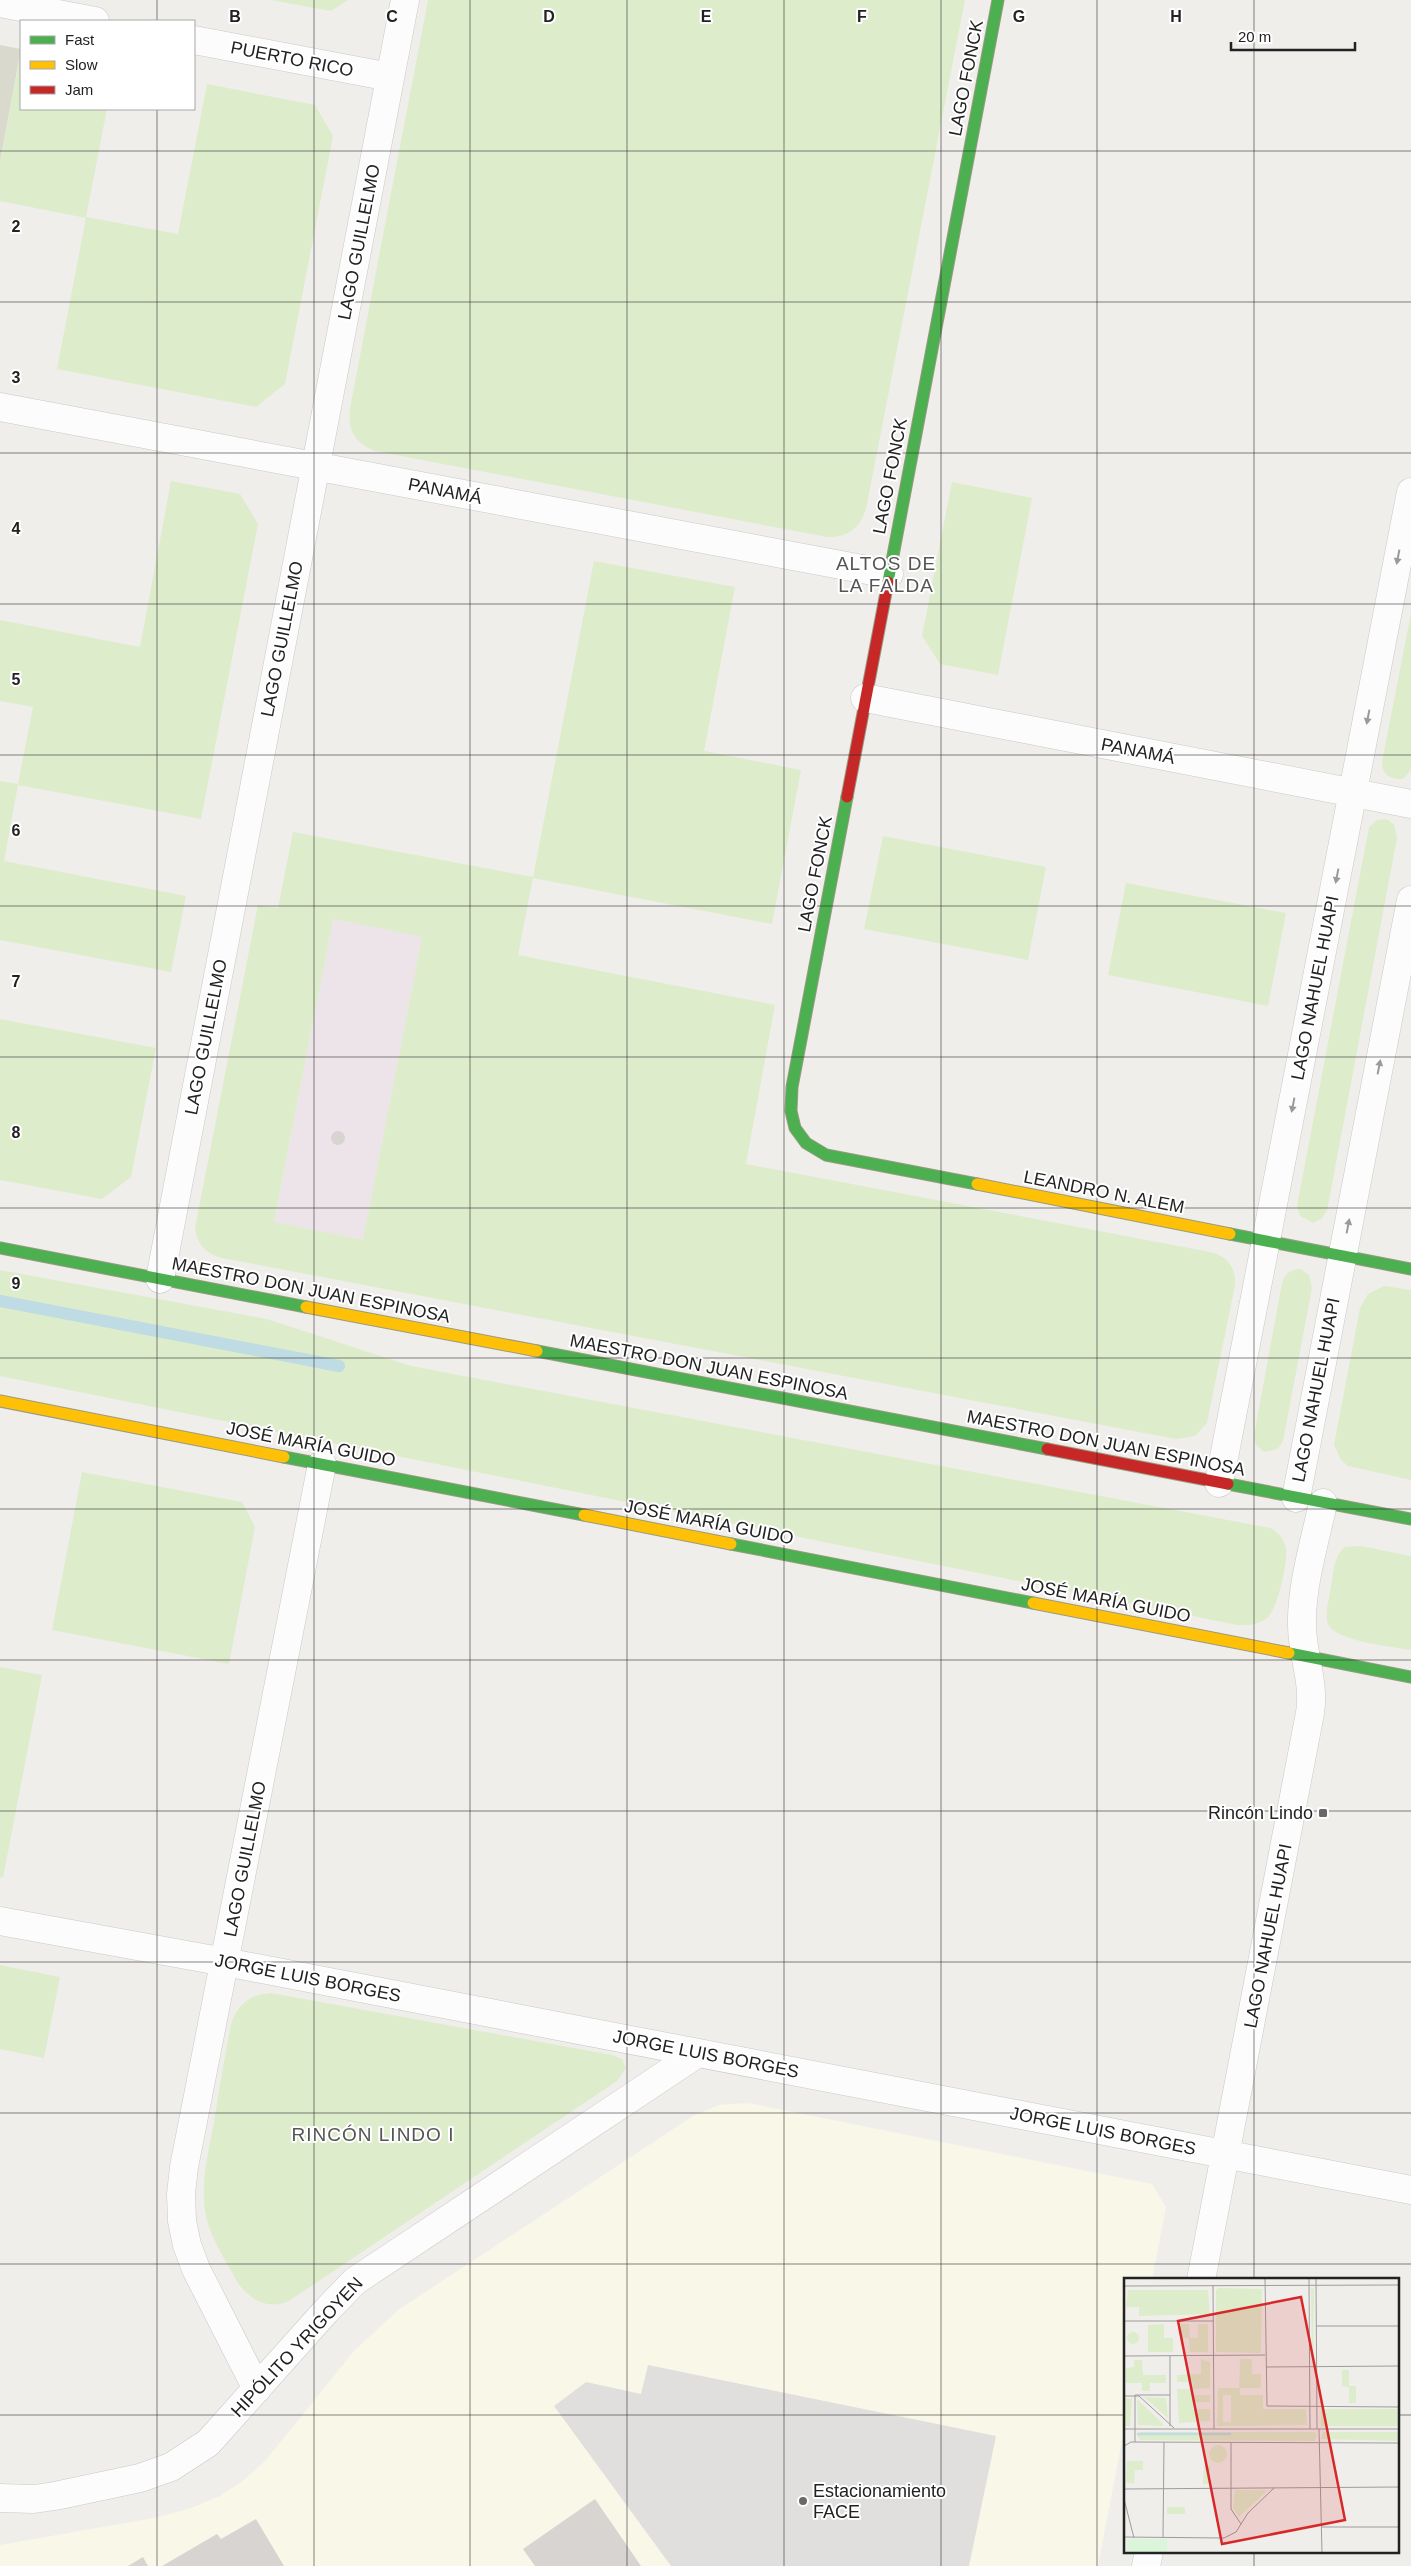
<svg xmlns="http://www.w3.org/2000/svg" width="1411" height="2566" viewBox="0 0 1411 2566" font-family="Arial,sans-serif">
  <rect width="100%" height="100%" fill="#f0eeeb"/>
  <!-- industrial -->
  <path fill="#ede4e9" d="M333,919L422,937L363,1240L274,1223Z"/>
  <!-- education -->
  <path fill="#f8f7e8" d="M748,2103L1152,2184L1166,2207L1152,2280H1125V2425L1098,2566H0V2545L159,2517L191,2508L220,2496L244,2480L266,2460L354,2351L398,2310L693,2116L719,2105Z"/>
  <!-- construction -->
  <path fill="#d9d9cd" d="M0,45L21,49L0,162Z"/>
  <!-- grass -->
  <path fill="#ddeccb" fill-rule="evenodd" d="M271,0H348L331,11Z
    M428,0H965L866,509C860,528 847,538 827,537L375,451C355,443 347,430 350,408Z
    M21,51V109H107L86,217L178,234L207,84L315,105L333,136L285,384L256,407L57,369L86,218L0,201V162Z
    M171,481L240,494L258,524L201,819L18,785L4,861L186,896L171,972L0,940V781L18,784L33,707L0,701V620L140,647Z
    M952,482L1032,498L998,675L940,664L922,636Z
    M594,561L735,587L704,751L801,770L772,924L533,878L518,955L775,1005L746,1164L1210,1252C1227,1256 1236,1267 1235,1285L1207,1423L1195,1436L1176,1439L222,1258C206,1254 197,1245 195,1228L258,905L278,908L293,832L533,877ZM333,919L422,937L363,1240L274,1222Z
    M1411,613V770L1403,779C1391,780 1382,775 1382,762Z
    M1386,819L1394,824L1397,838L1327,1211L1321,1219L1313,1223L1300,1216L1297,1206L1369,827L1377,820Z
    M883,836L1046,867L1028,960L864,929Z
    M1126,883L1286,913L1268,1006L1108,975Z
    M0,1019L156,1048L131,1177L102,1199L0,1180Z
    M1301,1269L1309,1275L1312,1288L1283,1441L1278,1449L1264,1452L1256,1445L1254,1435L1282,1283C1285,1273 1291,1269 1301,1269Z
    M0,1270L267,1319L411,1366L1270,1528C1278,1531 1284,1539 1286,1548C1288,1563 1278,1609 1267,1618C1258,1625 1248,1625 1237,1625L0,1376Z
    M1384,1286L1411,1290V1480L1348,1466L1341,1460L1334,1445L1360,1308L1368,1294Z
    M82,1472L242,1502L255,1527L229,1664L52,1630Z
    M1361,1546L1411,1556V1650C1394,1647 1335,1641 1328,1624C1324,1613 1330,1597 1331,1586C1334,1572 1333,1557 1345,1547Z
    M0,1667L42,1675L3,1878L0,1877Z
    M0,1965L60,1977L44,2058L0,2049Z
    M271,1993L612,2055L622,2059L626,2068L617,2081L289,2301C267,2311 246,2298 235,2278C226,2261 214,2243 208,2224C198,2190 208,2155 214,2122C219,2089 225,2056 231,2024C238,2004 250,1994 271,1993Z"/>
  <!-- parking -->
  <path fill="#e0dfde" d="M648,2365L996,2436L969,2566H671L554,2406L586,2382L641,2394Z"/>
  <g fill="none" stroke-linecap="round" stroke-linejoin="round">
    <!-- stream -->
    <path stroke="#bfdbe3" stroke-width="12" d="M0,1301L339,1366"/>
  </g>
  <!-- building -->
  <path fill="#d7d4d2" d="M331 1138a7 7 0 1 1 14 0a7 7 0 1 1-14 0Z
    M595,2499L641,2566H535L523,2549Z
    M256,2519L284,2566H162L217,2534L221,2539Z
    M143,2557L148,2566H128Z"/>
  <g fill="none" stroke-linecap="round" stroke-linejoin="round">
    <!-- street casing -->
    <g stroke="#c9c8c7" stroke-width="29">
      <path id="street" d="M0,3L95,21
        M194,40L390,77
        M0,407L889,574
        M865,698L1411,804
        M160,1279L405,0
        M1219,1483L1411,492
        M1296,1498L1411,900
        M0,1921L225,1962L1411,2190
        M1201,2280L1310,1713C1315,1682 1302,1655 1302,1625C1301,1586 1315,1541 1323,1503
        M257,2389L196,2269L187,2245L182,2221L181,2194L184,2167L322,1464
        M0,2498L34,2499L55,2496L140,2478L171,2467L208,2443L326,2311L355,2281L698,2053
        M1146,2566L1149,2552"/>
    </g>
    <!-- fast casing -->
    <g stroke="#999a82" stroke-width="13">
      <path id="fast" d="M888,582L998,0
        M847,797L792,1087L791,1111L795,1128L806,1143L826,1155L977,1184
        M1230,1234L1411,1269
        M0,1248L306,1307
        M537,1351L1047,1449
        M284,1457L584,1515
        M1228,1484L1411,1519
        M731,1544L1033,1603
        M1289,1653L1411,1677"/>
    </g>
    <!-- slow casing -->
    <g stroke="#999a82" stroke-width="13">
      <path id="slow" d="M977,1184L1230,1234
        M306,1307L537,1351
        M0,1401L284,1457
        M584,1515L731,1544
        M1033,1603L1289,1653"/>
    </g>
    <!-- jam casing -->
    <g stroke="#999a82" stroke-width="13">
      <path id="jam" d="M847,797L888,582
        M1047,1449L1228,1484"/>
    </g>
    <!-- street -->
    <use href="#street" stroke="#fdfcfc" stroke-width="28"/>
    <!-- fast -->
    <use href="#fast" stroke="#4caf50" stroke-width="11"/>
    <!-- slow -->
    <use href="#slow" stroke="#ffc107" stroke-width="11"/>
    <!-- jam -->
    <use href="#jam" stroke="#c62828" stroke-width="11"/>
  </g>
  <!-- one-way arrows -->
  <defs><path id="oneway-solid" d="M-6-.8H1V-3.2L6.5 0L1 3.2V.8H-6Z" transform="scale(1.25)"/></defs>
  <g fill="#9a9a9a">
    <use href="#oneway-solid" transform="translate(1398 557) rotate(101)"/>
    <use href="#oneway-solid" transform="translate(1368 717) rotate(101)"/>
    <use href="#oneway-solid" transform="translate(1337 876) rotate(101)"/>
    <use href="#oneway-solid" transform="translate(1379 1067) rotate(-79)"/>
    <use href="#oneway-solid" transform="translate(1293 1105) rotate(101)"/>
    <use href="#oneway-solid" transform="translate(1348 1226) rotate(-79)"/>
  </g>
  <!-- grid -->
  <path fill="none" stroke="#222" stroke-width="1" stroke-opacity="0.55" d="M157,0V21M314,0V2566M470,0V2566M627,0V2566M784,0V2566M941,0V2566M1097,0V2566M1254,0V2280M157,109V2566M0,151H1411M0,302H1411M0,453H1411M0,604H1411M0,755H1411M0,906H1411M0,1057H1411M0,1208H1411M0,1358H1411M0,1509H1411M0,1660H1411M0,1811H1411M0,1962H1411M0,2113H1411M0,2264H1411M0,2415H1125M1397,2415H1411M1254,2552V2566"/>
  <!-- markers -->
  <g fill="#6a6968" stroke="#fff" stroke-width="2">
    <rect x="1318" y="1808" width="10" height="10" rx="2.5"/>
    <circle cx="803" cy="2501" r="5"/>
  </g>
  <g text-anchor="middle" stroke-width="4" stroke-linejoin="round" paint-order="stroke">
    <!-- street labels -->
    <g font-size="18" fill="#222" stroke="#fff">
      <text transform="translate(292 59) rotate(11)" y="6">PUERTO RICO</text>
      <text transform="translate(966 78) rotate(-79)" y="6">LAGO FONCK</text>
      <text transform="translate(359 242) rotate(-79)" y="6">LAGO GUILLELMO</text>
      <text transform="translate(890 476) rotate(-79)" y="6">LAGO FONCK</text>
      <text transform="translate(445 491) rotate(11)" y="6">PANAMÁ</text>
      <text transform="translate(282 639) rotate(-79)" y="6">LAGO GUILLELMO</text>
      <text transform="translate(1138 751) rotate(11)" y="6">PANAMÁ</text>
      <text transform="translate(815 874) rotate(-79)" y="6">LAGO FONCK</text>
      <text transform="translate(1315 988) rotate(-79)" y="6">LAGO NAHUEL HUAPI</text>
      <text transform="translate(206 1037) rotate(-79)" y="6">LAGO GUILLELMO</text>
      <text transform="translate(1104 1192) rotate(11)" y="6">LEANDRO N. ALEM</text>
      <text transform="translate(311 1290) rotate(11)" y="6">MAESTRO DON JUAN ESPINOSA</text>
      <text transform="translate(709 1367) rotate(11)" y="6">MAESTRO DON JUAN ESPINOSA</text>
      <text transform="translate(1316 1390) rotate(-79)" y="6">LAGO NAHUEL HUAPI</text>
      <text transform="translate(1106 1443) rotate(11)" y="6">MAESTRO DON JUAN ESPINOSA</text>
      <text transform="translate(311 1444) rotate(11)" y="6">JOSÉ MARÍA GUIDO</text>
      <text transform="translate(709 1522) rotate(11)" y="6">JOSÉ MARÍA GUIDO</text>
      <text transform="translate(1106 1600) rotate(11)" y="6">JOSÉ MARÍA GUIDO</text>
      <text transform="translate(245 1859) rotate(-79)" y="6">LAGO GUILLELMO</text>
      <text transform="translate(1268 1936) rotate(-79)" y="6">LAGO NAHUEL HUAPI</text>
      <text transform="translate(308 1978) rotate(11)" y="6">JORGE LUIS BORGES</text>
      <text transform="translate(706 2054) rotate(11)" y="6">JORGE LUIS BORGES</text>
      <text transform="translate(1103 2131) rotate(11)" y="6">JORGE LUIS BORGES</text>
      <text transform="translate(297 2347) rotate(-47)" y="6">HIPÓLITO YRIGOYEN</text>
    </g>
    <!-- poi labels -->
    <g font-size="18" fill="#222" stroke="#fff" text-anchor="end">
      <text x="1313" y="1819">Rincón Lindo</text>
      <text x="813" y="2497" text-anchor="start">Estacionamiento<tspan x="813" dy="21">FACE</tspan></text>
    </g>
    <!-- neighbourhood labels -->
    <g font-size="19" letter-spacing="1" fill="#555" stroke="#fff">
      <text x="886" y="570">ALTOS DE<tspan x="886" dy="22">LA FALDA</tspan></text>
      <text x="373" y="2141">RINCÓN LINDO I</text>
    </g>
  </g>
  <!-- overview -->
  <g transform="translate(1124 2278)">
    <rect width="275" height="275" fill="#f0eeeb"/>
    <path d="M94,10L138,11L137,75L92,74V12ZM187,10L190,11L189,87L188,85ZM4,12H84L86,36L15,38V29H2ZM40,46V60H49V74H24V47ZM57,46H65L66,60H74V46H84V74H66L65,60H57ZM3 60a6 6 0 1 1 12 0a6 6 0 1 1-12 0ZM77,81L86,84V110L69,111V117H86V124H69V131H86V143L55,145L53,111H69V104H53V97L77,96ZM116,81H128V96H137V110H116V117H139V131H182L183,147L93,148L94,110H115ZM99,117H107V144H99ZM10,82H18L19,97H42V105H26V113H18V105H2V90L10,89ZM218,92H225V108H232V125H225V109L218,108ZM20,119L42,120L44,140ZM0,120L8,121L6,148H0ZM13,121L39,146V148L14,147ZM197,131H275V148H197ZM16,154H191L193,156L191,163L16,162L13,156ZM275,154V163L197,161L199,154ZM85 176a9 9 0 1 1 18 0a9 9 0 1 1-18 0ZM3,183H19V192H11L10,206L2,204ZM80,188H86V206H79ZM111,212H144L115,239L109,230ZM43,229H61V236H43Z" fill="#ddeccb" fill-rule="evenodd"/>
    <path d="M4,261H43V275H2Z" fill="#daf5da"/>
    <path fill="none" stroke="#bfdbe3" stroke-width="2.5" d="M13,156H107"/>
    <path fill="none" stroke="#9e9c9b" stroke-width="1" d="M141,0L143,128L275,129M185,0L186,151M192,0L193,151M89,7L90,151M0,8L275,7M0,43H90M192,48H275M0,78L141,77M142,89L275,88M0,118H15L50,150M46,148V78M0,151H275M195,151L198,275M11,164V117H46M107,165V231L117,246M0,168L7,164L275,165M0,211L275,209M0,221L10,260M198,249H275M0,259L100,260L112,254L124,235L150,210M0,259V275M39,260L40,164"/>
    <path fill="#d62828" fill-opacity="0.15" stroke="#d62828" stroke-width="2.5" d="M177,19L221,242L98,266L54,43Z"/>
    <rect width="275" height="275" fill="none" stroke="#222" stroke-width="2.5"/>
  </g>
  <g font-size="16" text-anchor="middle" font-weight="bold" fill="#222" stroke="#fff" stroke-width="4" stroke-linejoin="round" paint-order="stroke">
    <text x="235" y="22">B</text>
    <text x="392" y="22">C</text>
    <text x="549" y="22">D</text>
    <text x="706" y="22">E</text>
    <text x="862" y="22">F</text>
    <text x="1019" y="22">G</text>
    <text x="1176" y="22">H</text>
    <text x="16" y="232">2</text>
    <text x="16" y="383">3</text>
    <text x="16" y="534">4</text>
    <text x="16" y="685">5</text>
    <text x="16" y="836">6</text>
    <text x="16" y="987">7</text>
    <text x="16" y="1138">8</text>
    <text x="16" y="1289">9</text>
  </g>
  <!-- legend -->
  <rect x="20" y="20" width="175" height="90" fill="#ffffff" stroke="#a7a7a7"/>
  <rect x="30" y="36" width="25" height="8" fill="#4caf50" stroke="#a7a7a7"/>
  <text x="65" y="45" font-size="15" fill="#222222">Fast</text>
  <rect x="30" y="61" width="25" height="8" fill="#ffc107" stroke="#a7a7a7"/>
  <text x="65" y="70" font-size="15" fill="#222222">Slow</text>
  <rect x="30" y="86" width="25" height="8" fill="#c62828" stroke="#a7a7a7"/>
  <text x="65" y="95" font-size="15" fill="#222222">Jam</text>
  <!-- scale -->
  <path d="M1231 42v8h124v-8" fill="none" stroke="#222222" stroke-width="2.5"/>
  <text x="1238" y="42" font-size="15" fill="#222222" stroke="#ffffff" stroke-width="4" paint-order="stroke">20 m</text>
</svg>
